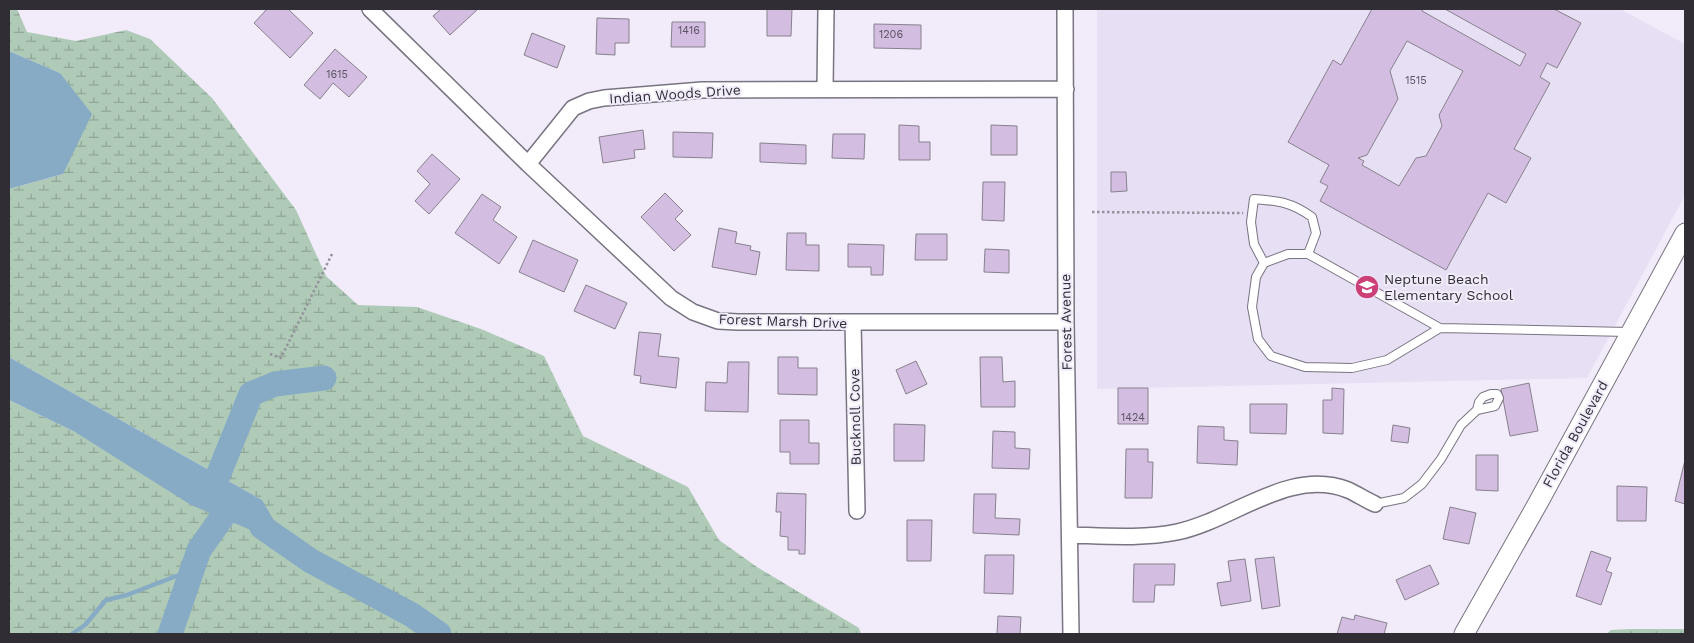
<svg xmlns="http://www.w3.org/2000/svg" width="1694" height="643" viewBox="0 0 1694 643" font-family="'Work Sans',sans-serif">
  <defs>
    <pattern id="wetland-marsh" width="20" height="14" patternUnits="userSpaceOnUse" patternTransform="scale(1.25)"><rect width="20" height="14" fill="#afcbb7"/><path d="M1 5h8M5 5V1M11 12h8M15 12V8" fill="none" stroke="#8fa596"/></pattern>
  </defs>
  <rect width="100%" height="100%" fill="#f1ebfa"/>
  <!-- built -->
  <path fill="#e7dff4" d="M1097,9H1620L1685,44V195L1587,378L1097,389Z"/>
  <!-- wetland -->
  <path fill="url(#wetland-marsh)" d="M9,9H17L27,32L76,41L126,30L150,39L212,98L296,210L326,276L358,305L417,307L481,329L544,356L583,436L688,487L719,540L757,567L859,628L861,634H9V400L75,432L262,500L9,357V189L63,174L60,73L9,51Z
    M1630,629H1685V634H1606L1611,630Z"/>
  <!-- water -->
  <path fill="#88abc5" d="M9,51L60,73L92,114L63,174L9,189Z
    M9,357L262,500L289,546L191,505L75,432L9,400Z"/>
  <g fill="none" stroke-linecap="round" stroke-linejoin="round">
    <!-- stream -->
    <path stroke="#88abc5" stroke-width="4.5" d="M72,634L85,625L106,600L127,595L192,570"/>
    <!-- river -->
    <path stroke="#88abc5" stroke-width="25" d="M211,493L251,394L275,384L324,378
      M262,527L311,561L412,615L439,634
      M170,634L199,550L230,506"/>
  </g>
  <!-- building -->
  <path fill="#d3bee2" stroke="#88818d" fill-rule="evenodd" d="M267,9H288L313,33L290,58L254,23Z
    M441,9H478L450,35L433,16Z
    M767,9H792L791,36H767Z
    M1372,9H1423L1422,11L1520,66L1526,54L1445,9H1554L1581,23L1557,68L1547,63L1540,77L1550,83L1514,149L1531,158L1506,203L1488,193L1446,270L1320,201L1328,186L1320,182L1329,165L1288,142L1333,60L1341,65ZM1407,41L1463,71L1439,115L1442,126L1426,156L1416,158L1399,186L1362,165L1364,161L1358,158L1367,155L1398,99L1390,71Z
    M597,18L629,19V43H615V55L596,54Z
    M672,22H705V47H671Z
    M874,24L921,25V49L874,48Z
    M532,33L565,46L557,68L524,55Z
    M335,49L367,77L349,97L333,83L320,99L304,85Z
    M899,125L919,126V142H930V160H899Z
    M991,125L1017,126V155H991Z
    M643,130L645,149L634,150L635,158L603,163L599,137Z
    M673,132L713,133L712,158L673,157Z
    M833,134H865L864,159L832,158Z
    M760,143L806,145V164L760,162Z
    M432,154L460,179L429,214L415,201L430,184L417,171Z
    M1111,172H1126L1127,191L1111,192Z
    M983,182H1005L1004,221L982,220Z
    M665,193L683,211L675,219L691,235L674,251L641,217Z
    M482,194L501,207L493,220L517,237L499,264L455,233Z
    M719,228L737,232L735,243L751,246L750,250L760,252L756,275L712,267Z
    M787,233H806V245H819V271L786,270Z
    M916,234H947V260H915Z
    M533,240L578,260L564,292L519,272Z
    M848,244L884,245L883,275H871V267H848Z
    M985,249L1009,250V273L984,272Z
    M586,285L627,303L615,329L574,311Z
    M639,332L661,334L658,356L679,358L676,388L640,383L641,376L634,375Z
    M778,357H798V368H817V395L778,394Z
    M980,357H1002L1003,382L1015,381V407H981Z
    M916,361L927,384L906,394L896,370Z
    M728,362H749L748,412L705,411L706,382L727,383Z
    M1529,383L1538,431L1510,436L1501,389Z
    M1118,388H1148V424H1118Z
    M1332,388L1344,389L1343,434L1323,433V400H1332Z
    M1250,404H1287L1286,434L1250,433Z
    M780,420H809V443H819V464H790V452H780Z
    M894,424L925,425L924,461H894Z
    M1393,425L1410,428L1408,443L1391,441Z
    M1198,426L1224,427V440L1238,441L1237,465L1197,463Z
    M993,431L1015,432V448L1030,449L1029,469L992,468Z
    M1126,449H1148V462H1153L1152,498H1125Z
    M1476,455H1498V491L1476,490Z
    M1685,460V504L1675,501Z
    M1617,486L1647,487L1646,521H1617Z
    M777,493L806,494L805,554H799V550H788V537L780,536L781,512H776Z
    M974,494H996L995,518L1020,519L1019,535L973,533Z
    M1450,507L1476,513L1469,544L1443,539Z
    M907,520H932L931,561H907Z
    M1591,551L1611,558L1606,571L1612,573L1601,605L1576,596Z
    M985,555H1014L1013,594L984,593Z
    M1274,557L1280,606L1262,609L1255,559Z
    M1245,559L1251,601L1221,606L1217,583L1231,581L1228,561Z
    M1134,564H1175L1174,585H1155L1154,602H1133Z
    M1430,565L1439,584L1405,600L1396,580Z
    M1355,615L1387,623L1384,634H1337L1342,617L1354,620Z
    M998,616L1021,617L1020,634H997Z"/>
  <g fill="none" stroke-linecap="round" stroke-linejoin="round">
    <!-- service casing -->
    <g stroke="#797481" stroke-width="10">
      <path id="service" d="M1264,263L1254,244L1251,222L1254,199C1279,201 1291,202 1312,217L1316,233L1308,254
        M1440,328L1387,360L1352,368L1305,367L1271,356L1258,339L1252,307L1256,277L1264,263L1288,254H1308L1440,328L1628,332
        M1375,504L1404,498L1422,484L1441,459L1461,425L1477,410L1479,402L1483,397L1491,394H1497L1499,398L1495,406L1477,410"/>
    </g>
    <!-- minor casing -->
    <g stroke="#797481" stroke-width="18">
      <path id="minor" d="M370,9L528,164L671,298L693,312L718,321L738,322H1066
        M1065,9L1066,322L1071,634
        M825,89L826,9
        M528,164L573,108L589,101L604,98L702,90L1066,89
        M853,323L857,511
        M1070,535C1105,536 1143,539 1177,532C1234,520 1289,467 1348,490C1357,494 1366,500 1375,504"/>
    </g>
    <!-- tertiary casing -->
    <g stroke="#797481" stroke-width="21">
      <path id="tertiary" d="M1464,634L1538,503L1685,233"/>
    </g>
    <!-- path -->
    <path stroke="#96929d" stroke-width="2.5" stroke-dasharray="2.5 2.5" stroke-linecap="butt" d="M1092,212L1243,213
      M270,354L281,358L332,254"/>
    <!-- service -->
    <use href="#service" stroke="#fff" stroke-width="8"/>
    <!-- minor -->
    <use href="#minor" stroke="#fff" stroke-width="15"/>
    <!-- tertiary -->
    <use href="#tertiary" stroke="#fff" stroke-width="19"/>
  </g>
  <!-- icons -->
  <defs>
    <g id="school-disc" transform="scale(1.25)"><circle r="9.5" fill="#cb4076" stroke="#f1ebfa"/><path d="M0-5L7-2L0 1L-7-2ZM-4 1L0 2.5L4 1V4Q0 6-4 4Z" fill="#fff"/></g>
  </defs>
  <g fill-rule="evenodd">
    <use href="#school-disc" x="1367" y="287"/>
  </g>
  <g text-anchor="middle" stroke-width="4" stroke-linejoin="round" paint-order="stroke">
    <!-- number labels -->
    <g font-size="11" fill="#595260">
      <text x="689" y="34">1416</text>
      <text x="891" y="38">1206</text>
      <text x="337" y="78">1615</text>
      <text x="1416" y="84">1515</text>
      <text x="1133" y="421">1424</text>
    </g>
    <!-- street labels -->
    <g font-size="14" fill="#302e34" stroke="#f1ebfa">
      <text transform="translate(675 94) rotate(-4)" y="5">Indian Woods Drive</text>
      <text transform="translate(783 321) rotate(2)" y="5">Forest Marsh Drive</text>
      <text transform="translate(1066 322) rotate(-91)" y="5">Forest Avenue</text>
      <text transform="translate(855 417) rotate(-91)" y="5">Bucknoll Cove</text>
      <text transform="translate(1575 434) rotate(-61)" y="5">Florida Boulevard</text>
    </g>
    <!-- poi labels -->
    <g font-size="14" fill="#302e34" stroke="#f1ebfa" text-anchor="start">
      <text x="1384" y="284">Neptune Beach<tspan x="1384" dy="16">Elementary School</tspan></text>
    </g>
  </g>
  <!-- border -->
  <rect width="1694" height="643" fill="none" stroke="#302e34" stroke-width="20"/>
</svg>
